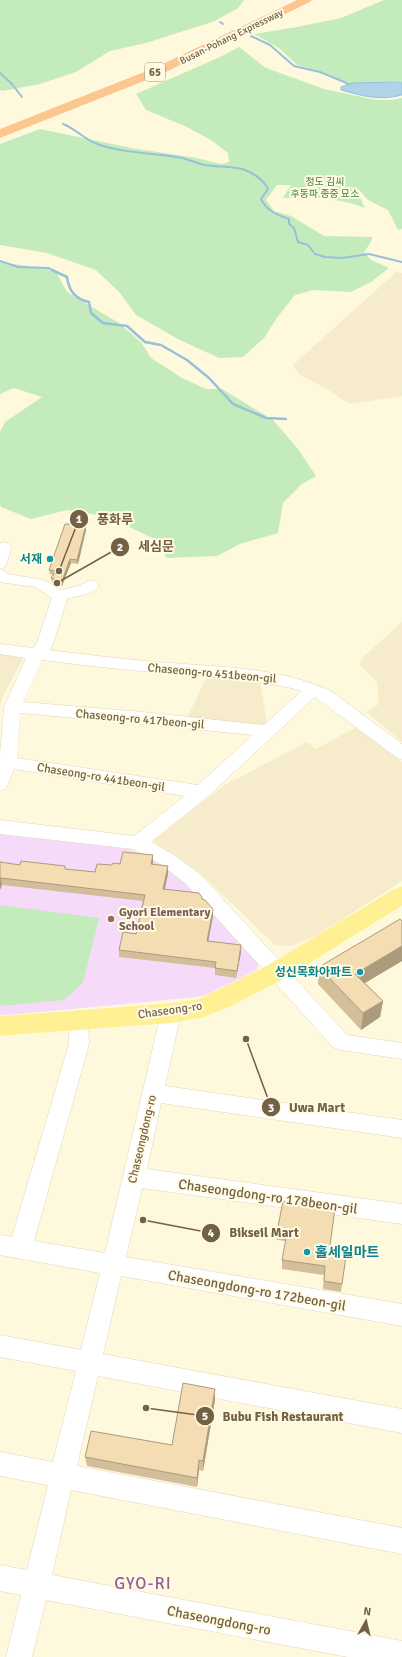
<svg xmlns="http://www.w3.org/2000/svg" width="402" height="1657" viewBox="0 0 402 1657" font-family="Signika,'Noto Sans KR',sans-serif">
  <rect width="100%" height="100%" fill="#fef9dd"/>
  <!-- residential -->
  <path fill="#f6eccb" d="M396,272L402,273V396L350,404L328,390L299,374L293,365Z
    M402,622V742L366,712L379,704L377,682L360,665L362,658Z
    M0,653L18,655L23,659L6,690L0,705Z
    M208,674L260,680L267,724L264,729L187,718Z
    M356,727L402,762V881L318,935L292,946L275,945L200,873L153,841L223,786L307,742L316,749Z"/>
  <!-- education -->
  <path fill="#f6daf9" d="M0,833L128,849L164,861L260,959L256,973L214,993L197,997L0,1016Z"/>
  <!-- green -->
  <path fill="#c3ebbb" d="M0,0H244L238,8L215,21L146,43L110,51L76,72L40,84L2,91L0,90Z
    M384,0H402V81L369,83H351L341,80L323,72L297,65L279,48L254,34L297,27L341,18Z
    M239,47L266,68L324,89L376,100H391L402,98V229L398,230L388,210L368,200L358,189L348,186L358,193L365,208C339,198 311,196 283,198L291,185H277L266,200L274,211L291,216L324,236L372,237L371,242L364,252L371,260L389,268L371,282L351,292L313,290L295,295L276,319L264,338L243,357L219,358L178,339L136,315L120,293L96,270L47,253L0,245V144L40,129L131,148L197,158L221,164L229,162L228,153L211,140L187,127L146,110L136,94L220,57Z
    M0,262L55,270L67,292L119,323L141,342L151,358L182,378L206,389H222L273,420L298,449L316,476L302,484L283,503L278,533L240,544L217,556L167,558L152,538L109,517L67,510L31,519L1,507L0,504V432L5,422L42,397L14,388L0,394Z
    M0,905L99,918L83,982L71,994L64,1000L0,1006Z"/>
  <!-- water -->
  <path fill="#b1d3e8" stroke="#97c0da" d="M402,82V95C380,101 362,96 341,90V87L352,83Z"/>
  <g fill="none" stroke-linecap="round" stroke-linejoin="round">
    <!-- stream-far1 -->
    <path stroke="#97c0da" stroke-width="2" d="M220,22L223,24
      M251,36L270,45L294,66L320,72L349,84
      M0,73L12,84L22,97
      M63,124C76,129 84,139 97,144C123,153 150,153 176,157C186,158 195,163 205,165C217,167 231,166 242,169C252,172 263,179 268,189L261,199C267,211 277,215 289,219V224L294,228L298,242L308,245L315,254L325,257L342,258L369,254L402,262
      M0,261L18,267L49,268L54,271"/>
    <!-- stream -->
    <path stroke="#97c0da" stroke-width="2.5" d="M52,270L67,277C69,291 75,299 89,302L91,313L103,323L127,326L145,342L161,345L187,360L209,378L233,404L266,418L286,419"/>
    <!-- minor casing -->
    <g stroke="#e2d6b9" stroke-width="1">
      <path id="minor" d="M4,542L9,544L12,547L5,567L0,569V543Z
        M0,569L5,571L8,574L44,580L61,590L78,586L91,580L96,582L99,585C92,596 78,595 67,599L53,644L49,650C89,655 130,660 170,663C224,667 281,668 331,691L402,744V759L396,757L315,697L208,796L151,842L174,855L200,874L347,1035L402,1043V1059L341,1050L334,1048L186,884L162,865L133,849L0,834V820L134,836L185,796L14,769L6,789L0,791V754L4,707L26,658L0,654V644L33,648L37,643L52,598L35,587L0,582ZM42,660C83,665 124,670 166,673C211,677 258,678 302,691L264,725L143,712L23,702ZM20,713L143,724L253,735L198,785L17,758Z
        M171,1005L178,1007L181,1013L165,1086L402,1120V1138L161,1103L147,1169L402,1204V1224L142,1188L126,1257L402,1304V1326L121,1276L103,1354L402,1409V1433L98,1376L77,1466L402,1528V1554L71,1490L52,1575L402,1641V1657H348L46,1600L32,1657H6L21,1595L0,1591V1565L27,1570L48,1485L0,1476V1452L53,1462L76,1371L0,1357V1335L81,1350L100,1273L0,1255V1235L12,1237L69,1044L68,1020L71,1014L78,1012L85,1014L88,1020L89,1044L34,1241L105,1253L161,1013L164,1007Z"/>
    </g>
    <!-- major casing -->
    <g stroke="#fff" stroke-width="1">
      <path id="major" d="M402,886V906L284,979L230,1007L201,1018L171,1023L0,1036V1016L171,1003L199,999L268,965L394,889Z"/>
    </g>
    <!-- highway casing -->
    <g stroke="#fff" stroke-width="1">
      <path id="highway" d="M297,0H312L310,2L162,74L0,138V129L154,68Z"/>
    </g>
    <!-- minor -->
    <use href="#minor" fill="#fff" fill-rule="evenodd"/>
    <!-- major -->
    <use href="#major" fill="#fff193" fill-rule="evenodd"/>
    <!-- highway -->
    <use href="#highway" fill="#fdc68f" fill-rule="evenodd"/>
  </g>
  <!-- wall -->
  <path fill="#d3be9a" d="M86,525V530L78,564L71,563L62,586L52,583L51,578L53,575L50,574L49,570Z
    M0,862L20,865L65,866L66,869L95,872L112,865L120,864L153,862V865L168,866V874L165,890L202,897V900L213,909V916L208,941L241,952L236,978L215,975V968L119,957V950L136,934L143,901L2,885L0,890Z
    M402,921V961L365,983L383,1001L380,1017L361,1030L318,984L319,967Z
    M283,1201L329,1253L346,1256L341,1292L323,1289L324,1275L282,1269V1260L286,1241L277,1240V1232Z
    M215,1389V1400L203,1471L199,1470L197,1487L87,1466L85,1457L172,1445Z"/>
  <!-- shaded-wall -->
  <path fill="#ac9b7d" d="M86,525V530L78,564L77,560Z
    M70,559L71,563L62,586V581Z
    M153,855V862L151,872V864Z
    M168,866V874L163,896V889Z
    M1,878L2,885L0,890V881Z
    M213,909V916L207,948V941Z
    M241,945V952L236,978L237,971Z
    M402,946V961L353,990L355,974Z
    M383,1001L380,1017L361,1030L363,1013Z
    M215,1389V1400L203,1471V1461Z
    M199,1460V1470L197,1487V1478Z"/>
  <!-- building -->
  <path fill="#f5ddb3" stroke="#ac9b7d" d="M65,524L86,525L77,560L70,559L62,581L51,578L56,571L49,570Z
    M123,852L153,855L151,864L168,866L163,889L199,893L202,897V899L205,900L213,909L207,941L241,945L237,971L215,968L216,962L119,950L123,932L136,934L145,895L1,878L0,881V862L20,865L21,861L65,866V869L95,872L97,864L112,865L113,863L120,864Z
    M400,919L402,921V946L355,974L383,1001L363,1013L319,967Z
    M283,1201L335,1208L329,1253L346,1256L342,1284L324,1281L325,1266L282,1260L287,1233L277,1232Z
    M183,1383L215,1389L203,1461L199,1460L197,1478L85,1457L91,1431L172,1445Z"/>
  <!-- markers -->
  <g fill="#0f9aa8" stroke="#fffbe5" stroke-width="1.5">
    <circle cx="50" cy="559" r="4"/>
    <circle cx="360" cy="972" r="4"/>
    <circle cx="307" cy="1252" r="4"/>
  </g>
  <circle fill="#8d6e63" stroke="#fffbe5" stroke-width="1.5" cx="111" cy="919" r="4"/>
  <g text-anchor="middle" stroke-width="4" stroke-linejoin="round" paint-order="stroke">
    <!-- far-street labels -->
    <g font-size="10" fill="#746144" stroke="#fffbe5">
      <text transform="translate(231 36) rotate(-26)" y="4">Busan-Pohang Expressway</text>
    </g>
    <!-- far-park labels -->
    <g font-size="10" fill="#42813f" stroke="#fffbe5">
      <text x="325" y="185">청도 김씨<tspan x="325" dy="12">후동파 종중 묘소</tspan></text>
    </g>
    <!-- shield labels -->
    <rect fill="#fffbe5" stroke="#9e8f74" stroke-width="1" x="145" y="63" width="20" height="18" rx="3"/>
    <g font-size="11" font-weight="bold" fill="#746144">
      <text x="155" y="76">65</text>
    </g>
    <!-- culture labels -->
    <g font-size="12" font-weight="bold" fill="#0d838f" stroke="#fffbe5" text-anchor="end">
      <text x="42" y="563">서재</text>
      <text x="352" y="976">성신목화아파트</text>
    </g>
    <!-- street labels -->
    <g font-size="12" fill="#746144" stroke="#fffbe5">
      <text transform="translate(212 673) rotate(5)" y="4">Chaseong-ro 451beon-gil</text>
      <text transform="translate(140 719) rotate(5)" y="4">Chaseong-ro 417beon-gil</text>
      <text transform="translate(101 777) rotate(9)" y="4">Chaseong-ro 441beon-gil</text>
      <text transform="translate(170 1010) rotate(-8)" y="4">Chaseong-ro</text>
      <text transform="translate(142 1139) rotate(-77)" y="4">Chaseongdong-ro</text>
    </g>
    <!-- education labels -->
    <g font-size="12" font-weight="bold" fill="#785e54" stroke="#fffbe5" text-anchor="start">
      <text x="119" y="916">Gyori Elementary<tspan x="119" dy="14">School</tspan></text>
    </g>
    <!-- near-street labels -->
    <g font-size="14" fill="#746144" stroke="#fffbe5">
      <text transform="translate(268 1196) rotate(8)" y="5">Chaseongdong-ro 178beon-gil</text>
      <text transform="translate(257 1290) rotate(10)" y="5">Chaseongdong-ro 172beon-gil</text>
      <text transform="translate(219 1620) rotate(11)" y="5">Chaseongdong-ro</text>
    </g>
    <!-- near-culture labels -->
    <g font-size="14" font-weight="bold" fill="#0d838f" stroke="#fffbe5" text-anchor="start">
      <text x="315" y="1257">홀세일마트</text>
    </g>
    <!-- near-quarter labels -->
    <g font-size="17" letter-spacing="1" fill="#935f99" stroke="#fffbe5">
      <text x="143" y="1589">GYO-RI</text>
    </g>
  </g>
  <!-- callouts -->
  <path fill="none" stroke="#746144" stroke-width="1.5" d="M59 571L79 519M57 583L120 547M246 1039L271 1107M143 1220L211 1233M146 1408L205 1416"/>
  <g fill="#746144" stroke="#fffbe5" stroke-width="1.5">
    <circle cx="59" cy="571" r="4"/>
    <circle cx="57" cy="583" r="4"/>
    <circle cx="246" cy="1039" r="4"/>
    <circle cx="143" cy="1220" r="4"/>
    <circle cx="146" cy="1408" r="4"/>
    <circle cx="79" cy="519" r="10"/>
    <circle cx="120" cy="547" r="10"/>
    <circle cx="271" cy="1107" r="10"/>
    <circle cx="211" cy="1233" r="10"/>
    <circle cx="205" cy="1416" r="10"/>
  </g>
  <g font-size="12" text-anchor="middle" font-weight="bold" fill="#fff">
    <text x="79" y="523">1</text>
    <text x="120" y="551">2</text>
    <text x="271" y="1112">3</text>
    <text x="211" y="1237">4</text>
    <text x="205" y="1420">5</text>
  </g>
  <g font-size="13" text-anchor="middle" font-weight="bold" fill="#746144" stroke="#fffbe5" stroke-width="4" stroke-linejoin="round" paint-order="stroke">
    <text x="115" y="524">풍화루</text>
    <text x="156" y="551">세심문</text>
    <text x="317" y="1112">Uwa Mart</text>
    <text x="264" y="1237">Bikseil Mart</text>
    <text x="283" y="1421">Bubu Fish Restaurant</text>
  </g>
  <!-- north arrow -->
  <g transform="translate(366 1621) rotate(8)" stroke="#fffbe5" stroke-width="3" paint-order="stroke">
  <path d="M0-3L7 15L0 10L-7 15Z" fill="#746144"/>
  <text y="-6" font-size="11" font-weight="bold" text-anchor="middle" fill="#746144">N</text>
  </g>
</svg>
